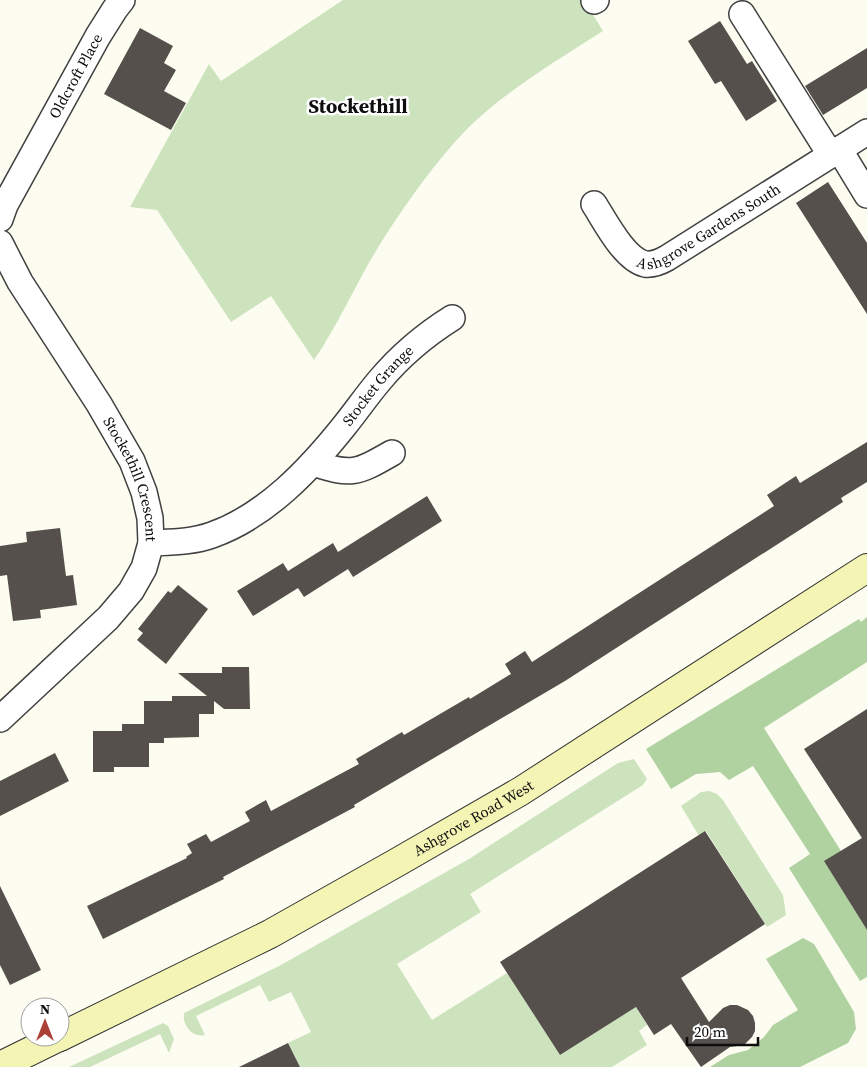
<svg xmlns="http://www.w3.org/2000/svg" width="867" height="1067" viewBox="0 0 867 1067" font-family="'Source Serif 4',serif">
  <rect width="100%" height="100%" fill="#fdfcf0"/>
  <!-- green -->
  <path fill="#cde3be" d="M343,0H584L603,31C556,61 507,90 467,129C435,162 407,202 382,241C358,279 340,322 314,360L271,296L231,322L157,210L130,207L209,64L221,81Z
    M634,759L647,779L643,785L470,894L481,912L397,964L432,1020L507,973L560,1055L636,1007L647,1025L639,1031L647,1045L612,1067H300L288,1043L311,1032L291,992L269,1002L260,985L196,1016L205,1035C192,1038 182,1025 184,1013L279,966L469,859L618,763Z
    M709,791L717,794L723,800L783,895L786,915L767,927L706,831L699,836L681,806L701,792Z
    M163,1023L168,1026L174,1039L169,1053L160,1034L90,1067H69Z"/>
  <!-- forest -->
  <path fill="#b0d2a0" d="M867,617V662L764,728L841,851L825,862L867,930V977L860,981L789,868L810,854L753,766L729,780L720,772L696,774L671,789L646,749L859,619L861,622Z
    M803,938L814,944L854,1012L856,1029L848,1043L800,1067H710L729,1055L748,1050L764,1037L773,1025L798,1010L766,959Z"/>
  <!-- building -->
  <path fill="#55504c" d="M720,21L747,64L752,61L777,101L746,121L721,81L715,84L688,41Z
    M140,28L173,46L164,63L176,70L164,91L186,103L171,130L104,94Z
    M867,48V88L823,115L805,86Z
    M828,182L867,243V314L796,203Z
    M867,442V482L841,498L843,502L565,681L354,805L355,807L223,877L224,879L210,886L103,939L87,906L187,858L186,857L192,853L187,844L206,834L211,842L250,821L245,812L266,800L271,811L359,764L356,759L402,732L404,735L469,697L470,699L511,674L505,664L525,651L532,662L774,506L767,495L796,476L800,483Z
    M427,496L442,521L353,577L348,569L304,597L298,588L253,616L237,591L283,563L288,571L333,543L338,552Z
    M60,528L66,576L73,575L77,605L40,610L41,618L13,621L7,575L0,576V546L27,542L26,532Z
    M178,585L208,609L166,664L137,640L143,633L138,629L168,591L171,593Z
    M222,667H249L250,709H224L214,701V714H199V737L164,738V743H149V767H114V772H93V731H122V724H144V701H172V696H207L178,673H222Z
    M867,709V930L824,861L862,838L804,749Z
    M55,753L69,781L0,816V781Z
    M705,831L765,924L681,978L709,1022L723,1008L730,1005H737L748,1010L753,1016L755,1023V1031L752,1037L744,1045L730,1047L701,1067L671,1024L654,1035L636,1007L560,1055L500,962Z
    M0,886L41,970L10,985L0,965Z
    M288,1043L300,1067H239Z"/>
  <g fill="none" stroke-linecap="round" stroke-linejoin="round">
    <!-- street casing -->
    <g stroke="#414141" stroke-width="28">
      <g id="street">
        <path d="M594,1L596,0"/>
        <path d="M742,14L830,154"/>
        <path d="M839,149L867,195"/>
        <path id="s1" d="M594,204C605,221 624,259 645,264C653,265 660,262 667,258L867,132"/>
        <path id="s2" d="M0,219L5,205L98,36L115,9L122,0"/>
        <path id="s3" d="M0,243L20,282L99,404L132,461L144,492L150,518L151,543L144,568L131,591L108,618L0,719"/>
        <path d="M313,463C352,476 357,473 392,453"/>
        <path id="s4" d="M151,543C171,542 193,542 212,535C266,516 310,469 345,425C357,410 368,394 380,380C401,355 425,335 452,318"/>
      </g>
    </g>
    <!-- secondary casing -->
    <g stroke="#303030" stroke-width="30">
      <g id="secondary">
        <path id="s5" d="M60,1037L270,934L396,863L521,791L867,568"/>
        <path d="M0,1066L59,1037"/>
      </g>
    </g>
    <!-- street -->
    <use href="#street" stroke="#fff" stroke-width="25"/>
    <!-- secondary -->
    <use href="#secondary" stroke="#f4f4b4" stroke-width="28"/>
  </g>
  <g text-anchor="middle" stroke-width="5" stroke-linejoin="round" paint-order="stroke">
    <!-- street labels -->
    <g font-size="15" fill="#0e0e0e" stroke="#fff">
      <text dy="5" stroke="none"><textPath href="#s2" startOffset="162">Oldcroft Place</textPath></text>
      <text dy="5" stroke="none"><textPath href="#s1" startOffset="154">Ashgrove Gardens South</textPath></text>
      <text dy="5" stroke="none"><textPath href="#s4" startOffset="288">Stocket Grange</textPath></text>
      <text dy="5" stroke="none"><textPath href="#s3" startOffset="272">Stockethill Crescent</textPath></text>
      <text dy="5" stroke="none"><textPath href="#s5" startOffset="468">Ashgrove Road West</textPath></text>
    </g>
    <!-- district labels -->
    <g font-size="20" font-weight="bold" fill="#0e0e0e" stroke="#fff">
      <text x="358" y="113">Stockethill</text>
    </g>
  </g>
  <!-- north arrow -->
  <g transform="translate(45 1022)"><circle r="24" fill="#ffffff" stroke="#9f9f9f"/>
  <path d="M0-4L9 19L0 12L-9 19Z" fill="#ab4038"/>
  <text y="-8" font-size="14" font-weight="bold" text-anchor="middle" fill="#0e0e0e">N</text>
  </g>
  <!-- scale -->
  <path d="M687 1037v8h71v-8" fill="none" stroke="#0e0e0e" stroke-width="2.5"/>
  <text x="694" y="1037" font-size="15" fill="#0e0e0e" stroke="#ffffff" stroke-width="4" paint-order="stroke">20 m</text>
</svg>
